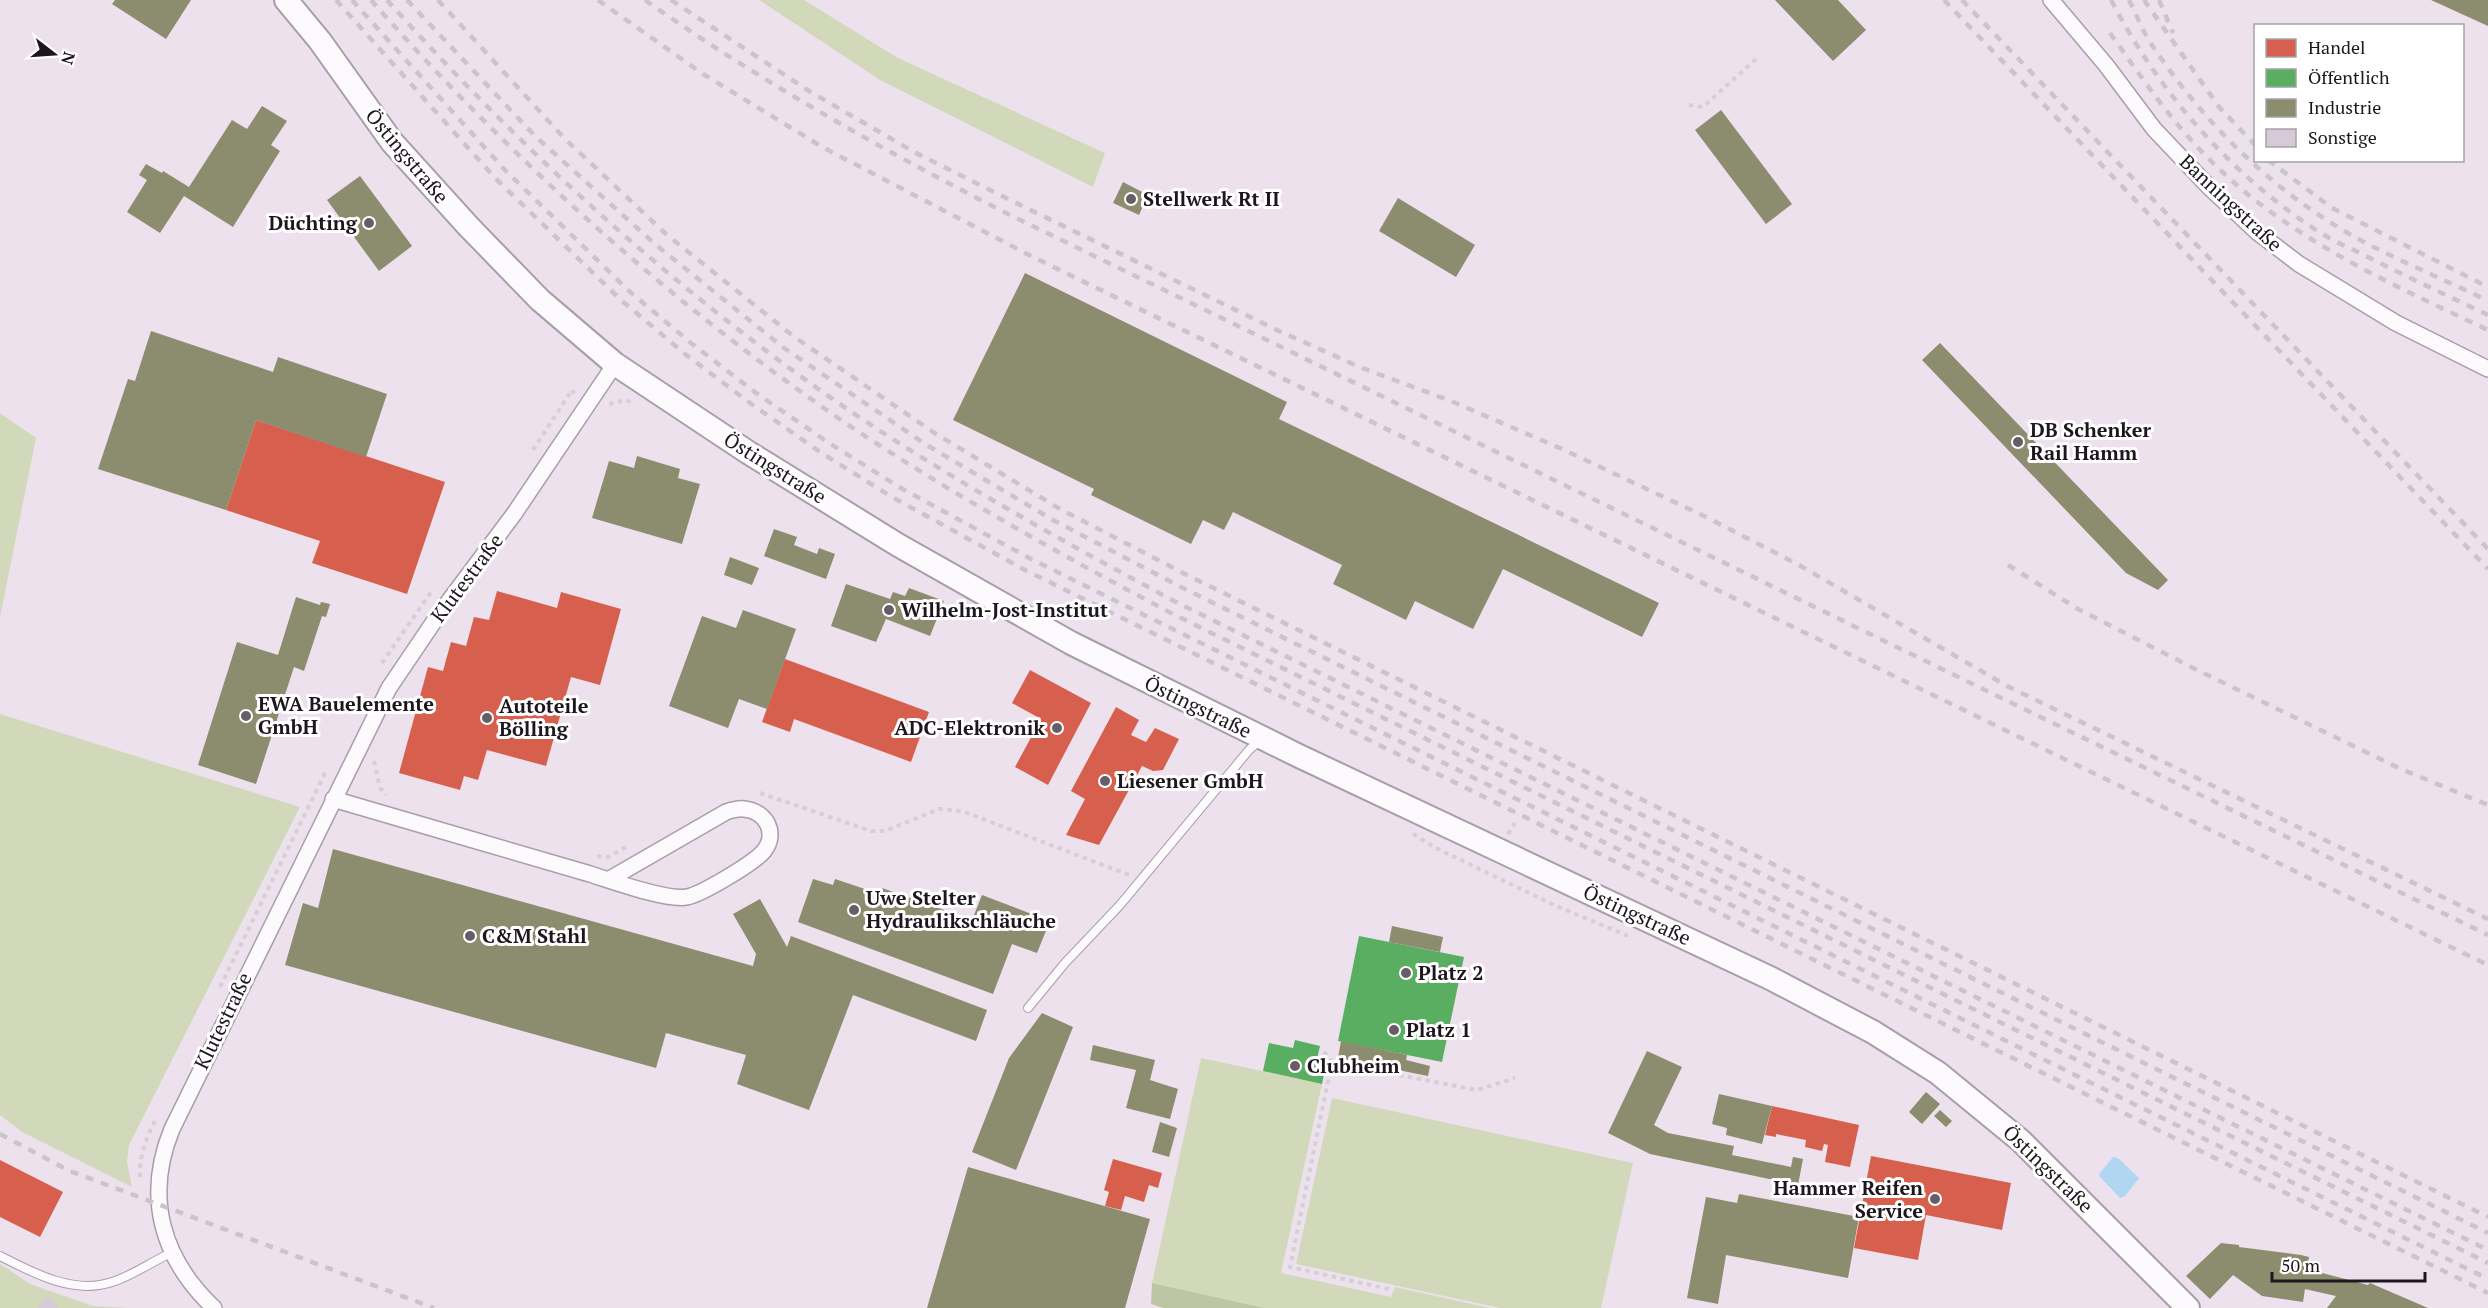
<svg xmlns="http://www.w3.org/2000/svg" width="2488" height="1308" viewBox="0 0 2488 1308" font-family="'PT Serif',serif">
  <rect width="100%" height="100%" fill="#eee1ee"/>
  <!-- green -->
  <path fill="#d1d9ba" d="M759,0H804L898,58L1105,153L1093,187L880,80Z
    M0,413L36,438L0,617Z
    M0,714L300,807L129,1145L127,1162L132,1187L22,1132L0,1115Z
    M1201,1058L1322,1084L1281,1273L1391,1297L1395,1287L1490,1308H1264L1152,1283Z
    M1332,1098L1633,1163L1601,1308H1500L1296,1264Z
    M0,1264L30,1284L93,1306L130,1308H0Z"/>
  <!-- forest -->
  <path fill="#bec5a5" d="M1152,1283L1264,1308H1163L1151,1304Z"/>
  <!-- water -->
  <path fill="#b0d6f2" d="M2113,1157L2118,1158L2139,1178L2125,1196L2120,1198L2099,1176L2100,1173Z"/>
  <!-- shops -->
  <path fill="#d6604d" d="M256,420L445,482L407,594L312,563L320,541L226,510Z
    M497,591L557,608L561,592L621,609L600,685L571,677L546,766L487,750L478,780L464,776L460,790L399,773L428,667L443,671L451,642L466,646L474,617L489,620Z
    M785,659L929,712L911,762L794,719L790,732L762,722Z
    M1030,670L1091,703L1048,785L1015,767L1041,719L1012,703Z
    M1116,707L1139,720L1131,735L1146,742L1155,728L1179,739L1163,770L1153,771L1142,766L1099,845L1066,835L1085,799L1071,791Z
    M1772,1106L1859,1125L1850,1167L1825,1162L1828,1145L1824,1144L1822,1151L1805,1147L1806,1140L1776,1134V1137L1765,1135Z
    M1871,1156L2011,1183L2002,1230L1926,1215L1918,1260L1854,1248Z
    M1113,1159L1162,1173L1158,1188L1149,1185L1144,1202L1125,1196L1121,1210L1105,1206L1109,1192L1104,1190Z
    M0,1160L63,1192L40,1237L0,1217Z"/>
  <!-- public -->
  <path fill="#5aae61" d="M1359,936L1464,957L1442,1062L1338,1041Z
    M1295,1040L1320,1046L1317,1059L1327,1061L1322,1084L1263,1071L1269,1043L1293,1048Z"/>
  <!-- industry -->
  <path fill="#8c8c6e" d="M115,0H191L166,39L112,4Z
    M1775,0H1838L1866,30L1833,61Z
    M2431,0H2488V26Z
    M262,106L287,121L271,145L280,151L233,227L184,196L160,233L127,212L147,180L139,175L146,164L162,173L163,171L189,187L232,120L247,129Z
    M1721,110L1792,204L1766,224L1695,130Z
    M360,176L412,246L379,271L327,200Z
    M1123,182L1148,195L1139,215L1113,203Z
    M1398,198L1475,245L1456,277L1379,231Z
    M1025,273L1287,402L1279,419L1659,603L1642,637L1503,569L1473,629L1415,601L1406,620L1333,584L1342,565L1233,512L1224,530L1203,520L1191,544L1091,495L1094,489L953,420Z
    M151,331L273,372L278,357L387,394L366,457L256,420L226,510L98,469L128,379L135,381Z
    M1940,343L2168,580L2158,590L2126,573L1922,360Z
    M637,456L680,469L678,478L700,484L682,544L592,518L609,461L634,468Z
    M774,529L797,537L794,545L817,554L819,548L835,554L826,579L764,556Z
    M730,557L759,568L752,585L724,575Z
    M846,584L890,599L893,592L905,596L909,588L944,601L930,636L886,619L876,642L831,626Z
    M296,597L320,605L321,602L330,604L326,617L322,616L304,671L294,667L256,784L198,765L237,642L278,655Z
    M743,610L796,629L767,709L739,699L728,728L669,706L702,616L736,628Z
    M333,849L753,966L756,954L733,914L760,899L787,947L791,936L987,1010L976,1041L853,995L809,1110L737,1084L746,1055L666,1033L656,1068L285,965L303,903L318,908Z
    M813,879L833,885L835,879L880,894L882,888L972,920L982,895L1050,921L1037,953L1012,944L993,994L798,922Z
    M1392,926L1443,937L1440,952L1389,942Z
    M1042,1013L1073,1027L1016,1170L972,1152L1009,1058Z
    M1341,1041L1407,1055L1406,1060L1430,1066L1428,1076L1338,1058Z
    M1093,1045L1155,1060L1150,1080L1178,1089L1170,1119L1126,1108L1136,1070L1090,1060Z
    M1647,1051L1682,1067L1654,1125L1668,1133L1734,1146L1732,1155L1791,1167L1793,1157L1803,1159L1798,1185L1650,1154L1608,1133Z
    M1926,1092L1940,1104L1922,1124L1909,1112Z
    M1719,1094L1772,1106L1762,1144L1726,1135L1727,1128L1712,1124Z
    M1940,1110L1952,1121L1946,1127L1934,1116Z
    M1160,1122L1177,1128L1169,1157L1152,1152Z
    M968,1167L1150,1219L1125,1308H927Z
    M1739,1194L1859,1217L1848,1278L1726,1255L1718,1304L1687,1298L1706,1197L1737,1203Z
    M2221,1243L2239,1245V1247L2301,1255L2309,1257L2307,1269L2368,1285L2370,1283L2428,1308H2327L2336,1296L2305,1289L2303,1302L2262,1296L2233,1275L2210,1299L2186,1276Z"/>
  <!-- building -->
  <path fill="#d8c9d8" d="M48,1297L59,1308H38Z"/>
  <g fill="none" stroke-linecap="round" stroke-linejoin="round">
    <!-- lane casing -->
    <g stroke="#a89ea8" stroke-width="10">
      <path id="lane" d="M1028,1008L1065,963L1120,905L1249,750L1259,741
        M0,1256C33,1273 74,1295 112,1282C132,1276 151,1262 171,1253"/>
    </g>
    <!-- street casing -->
    <g stroke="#a89ea8" stroke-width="18">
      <path id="street" d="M2051,0L2106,65L2154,129L2210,188L2257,232L2299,264L2396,323L2488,369
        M333,799C419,824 504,849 590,874C612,881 667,901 687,897C702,894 754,863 764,851C778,833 766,811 744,809C738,808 732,810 726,812L608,880
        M214,1308C162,1259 144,1197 172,1129L389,688L437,617L514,514L615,364"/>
    </g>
    <!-- secondary casing -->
    <g stroke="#a89ea8" stroke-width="26">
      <path id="secondary" d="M286,0L320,41L392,142L469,227L540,300L615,364L749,453L898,545L1071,643L1299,756L1770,978L1873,1032L1938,1073L2021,1141L2188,1308"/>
    </g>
    <!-- path -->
    <path stroke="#d4d0d4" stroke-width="4" stroke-dasharray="4.5 4.5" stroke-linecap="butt" d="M1689,105L1703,107L1757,58
      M609,404L626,400L633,403
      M533,450L572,390L574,394
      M382,663L431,592
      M374,761L380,788L386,795
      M760,793L871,831H885L939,809L962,811L1129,875
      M1413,834L1436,848L1554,905L1628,936
      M1508,834L1515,823
      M597,856L608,857L626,847
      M220,987L326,771
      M1324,1052L1332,1062L1477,1090L1515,1078
      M1332,1062L1290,1267L1393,1290
      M140,1177C139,1157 146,1138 155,1121"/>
    <!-- lane -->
    <use href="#lane" stroke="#fcfafc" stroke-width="8"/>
    <!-- street -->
    <use href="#street" stroke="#fcfafc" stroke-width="15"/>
    <!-- secondary -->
    <use href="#secondary" stroke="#fcfafc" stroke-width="22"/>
    <!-- rail -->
    <path stroke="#c9c5c9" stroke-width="4.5" stroke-dasharray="8 8" stroke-linecap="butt" d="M336,0L495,178L621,300L685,354L750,403L820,452L892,497L1025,570L2488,1293
      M352,0L504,169L629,291L691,343L756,393L826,441L899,487L1031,559L2488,1279
      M371,0C511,159 669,302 844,422C948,492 1058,553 1169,612L2488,1263
      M387,0C525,154 679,294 850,411C954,481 1064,542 1174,601L2488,1250
      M407,0L535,136L656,245L784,348L925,444L1053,520L1181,587L2488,1233
      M438,0L564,138L666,234L793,336L933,432L1060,509L1187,575L2488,1217
      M598,0L703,74L824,148L1031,256L2488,965
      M645,0C760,81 879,148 1004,212L2488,935
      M671,0L809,91L914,152L1010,200L1279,331L1362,368L1451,401L1562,449L1706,517L1799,565L2007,686L2488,919
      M1944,0L2488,569
      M1962,0L2488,549
      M2111,0C2159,92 2229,173 2316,230C2331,240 2348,247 2364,255C2405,276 2446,295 2488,315
      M2129,0C2137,16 2144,34 2154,48C2199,115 2257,175 2325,219C2375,252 2434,274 2488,301
      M2144,0L2219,107L2256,146
      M2159,0L2173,33
      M2110,33C2142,78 2173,124 2212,162C2289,239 2391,284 2488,330
      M2268,160L2332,208L2488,287
      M2008,565L2078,609L2197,670L2401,769L2488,805
      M0,1134L70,1171L434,1308"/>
  </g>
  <!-- markers -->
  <g fill="#675d67" stroke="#fff" stroke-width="2">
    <circle cx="1131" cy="199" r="6"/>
    <circle cx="369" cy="223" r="6"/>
    <circle cx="2018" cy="442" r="6"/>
    <circle cx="889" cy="610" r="6"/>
    <circle cx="246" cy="716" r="6"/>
    <circle cx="487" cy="718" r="6"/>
    <circle cx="1057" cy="728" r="6"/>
    <circle cx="1105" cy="781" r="6"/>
    <circle cx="854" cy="910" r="6"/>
    <circle cx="470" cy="936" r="6"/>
    <circle cx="1406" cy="973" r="6"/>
    <circle cx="1394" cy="1030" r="6"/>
    <circle cx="1295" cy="1066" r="6"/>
    <circle cx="1935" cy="1199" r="6"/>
  </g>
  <g text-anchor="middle" stroke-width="6" stroke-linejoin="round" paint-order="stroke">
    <!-- street labels -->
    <g font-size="20" fill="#1e161e" stroke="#fff">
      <text transform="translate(407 156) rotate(50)" y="7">Östingstraße</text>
      <text transform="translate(2231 203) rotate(43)" y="7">Banningstraße</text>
      <text transform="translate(775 468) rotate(32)" y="7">Östingstraße</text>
      <text transform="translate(467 578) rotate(-53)" y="7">Klutestraße</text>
      <text transform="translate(1198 707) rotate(26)" y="7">Östingstraße</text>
      <text transform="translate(1637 915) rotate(25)" y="7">Östingstraße</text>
      <text transform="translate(223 1021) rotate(-64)" y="7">Klutestraße</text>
      <text transform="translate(2048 1169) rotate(44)" y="7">Östingstraße</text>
    </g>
    <!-- poi labels -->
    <g font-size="20" font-weight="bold" fill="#1e161e" stroke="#fff" text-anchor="start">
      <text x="1143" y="206">Stellwerk Rt II</text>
      <text x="357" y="230" text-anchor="end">Düchting</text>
      <text x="2030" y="437">DB Schenker<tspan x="2030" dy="23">Rail Hamm</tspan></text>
      <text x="901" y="617">Wilhelm-Jost-Institut</text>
      <text x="258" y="711">EWA Bauelemente<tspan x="258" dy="23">GmbH</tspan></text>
      <text x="499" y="713">Autoteile<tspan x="499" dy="23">Bölling</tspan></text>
      <text x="1045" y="735" text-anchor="end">ADC-Elektronik</text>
      <text x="1117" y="788">Liesener GmbH</text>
      <text x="866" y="905">Uwe Stelter<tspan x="866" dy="23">Hydraulikschläuche</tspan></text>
      <text x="482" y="943">C&amp;M Stahl</text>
      <text x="1418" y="980">Platz 2</text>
      <text x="1406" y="1037">Platz 1</text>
      <text x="1307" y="1073">Clubheim</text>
      <text x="1923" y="1195" text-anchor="end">Hammer Reifen<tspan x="1923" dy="23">Service</tspan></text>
    </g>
  </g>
  <!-- legend -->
  <rect x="2254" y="24" width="210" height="138" fill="#ffffff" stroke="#a5a2a5" stroke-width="1.5"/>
  <rect x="2266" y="39" width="30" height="18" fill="#d6604d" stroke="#a5a2a5" stroke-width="1.5"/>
  <text x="2308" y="54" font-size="18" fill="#1e161e">Handel</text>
  <rect x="2266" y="69" width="30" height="18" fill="#5aae61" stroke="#a5a2a5" stroke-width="1.5"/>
  <text x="2308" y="84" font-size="18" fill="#1e161e">Öffentlich</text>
  <rect x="2266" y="99" width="30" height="18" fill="#8c8c6e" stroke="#a5a2a5" stroke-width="1.5"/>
  <text x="2308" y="114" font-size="18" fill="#1e161e">Industrie</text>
  <rect x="2266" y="129" width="30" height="18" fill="#d8c9d8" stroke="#a5a2a5" stroke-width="1.5"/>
  <text x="2308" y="144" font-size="18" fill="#1e161e">Sonstige</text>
  <!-- north arrow -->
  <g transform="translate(54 54) rotate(107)" stroke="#ffffff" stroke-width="4.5" paint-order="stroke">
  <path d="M0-4.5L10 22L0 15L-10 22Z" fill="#1e161e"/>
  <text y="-9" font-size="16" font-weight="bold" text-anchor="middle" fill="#1e161e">N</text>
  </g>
  <!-- scale -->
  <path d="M2272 1272v9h153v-9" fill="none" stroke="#1e161e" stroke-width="3"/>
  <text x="2281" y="1272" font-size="18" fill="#1e161e" stroke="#ffffff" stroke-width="4.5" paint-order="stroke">50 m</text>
</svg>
